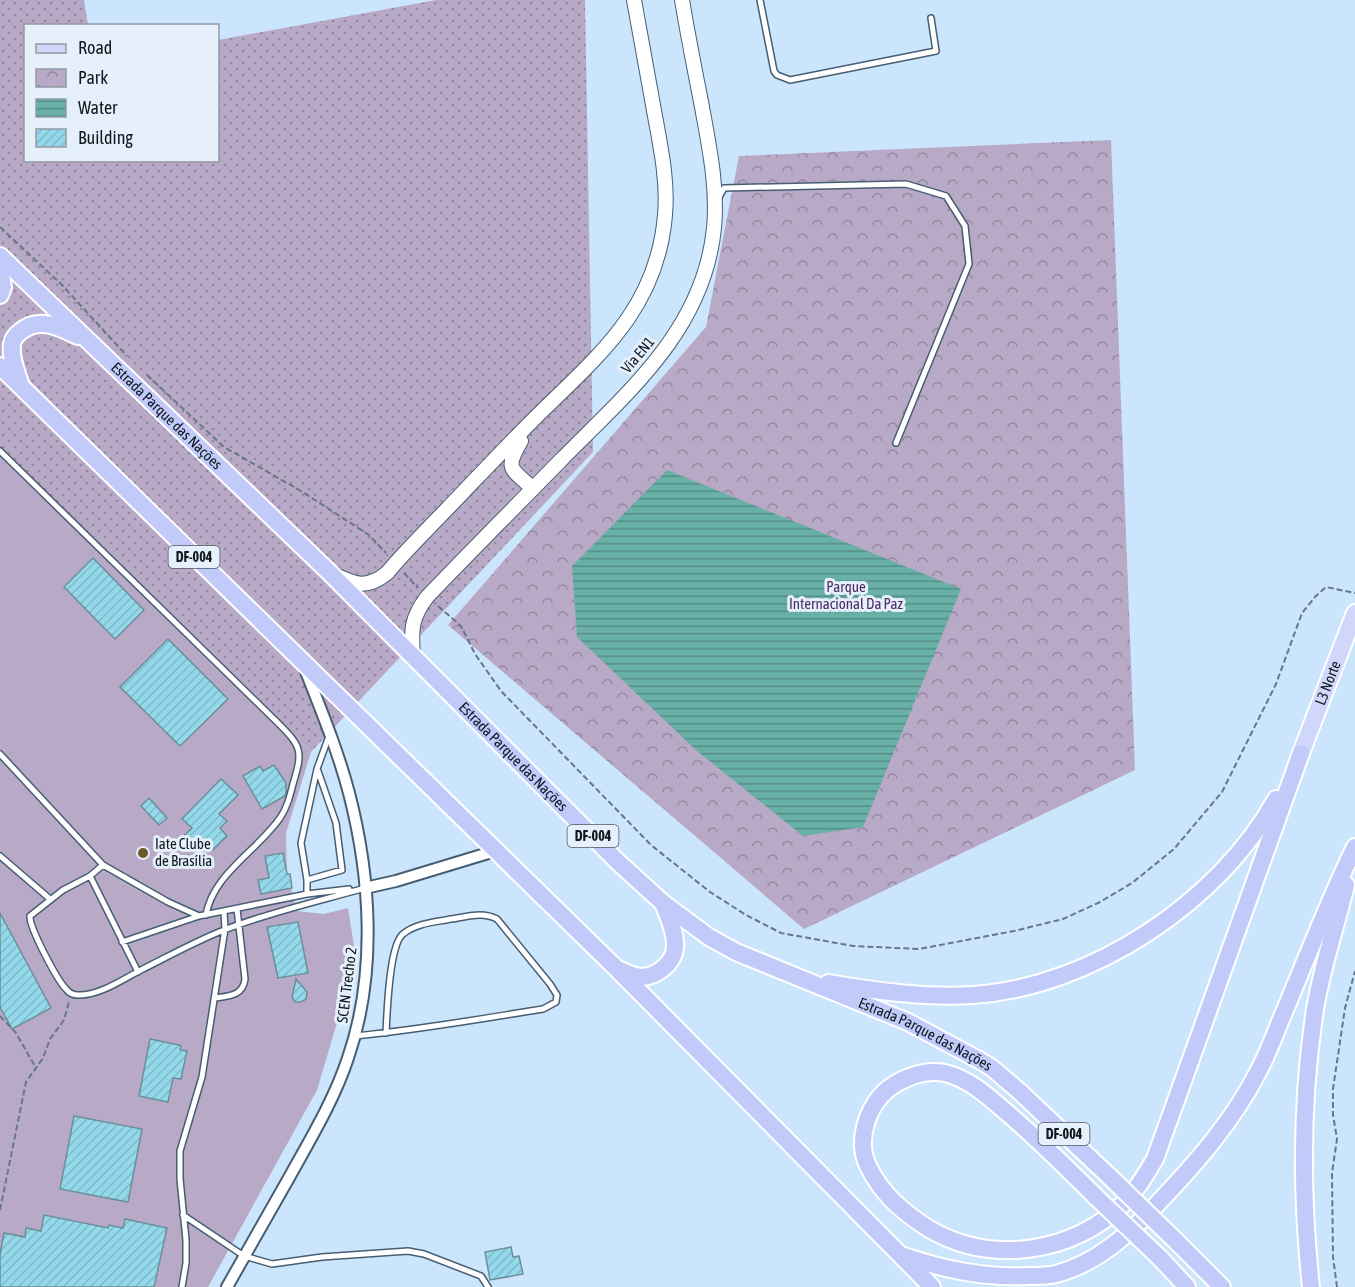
<svg xmlns="http://www.w3.org/2000/svg" width="1355" height="1287" viewBox="0 0 1355 1287" font-family="'Asap Condensed',sans-serif">
  <defs>
    <pattern id="grass-dots" width="8" height="8" patternUnits="userSpaceOnUse" patternTransform="scale(1.5)"><rect width="8" height="8" fill="#b8a9c7"/><path d="M2 2h.1M6 6h.1" fill="none" stroke="#9489a1" stroke-width="1.8" stroke-linecap="round"/></pattern>
    <pattern id="park-crowns" width="20" height="18" patternUnits="userSpaceOnUse" patternTransform="scale(1.5)"><rect width="20" height="18" fill="#b8a9c7"/><path d="M2 6a3 3 0 1 1 6 0M12 15a3 3 0 1 1 6 0" fill="none" stroke="#9489a1"/></pattern>
    <pattern id="water-rules" width="6" height="5" patternUnits="userSpaceOnUse" patternTransform="scale(1.5)"><rect width="6" height="5" fill="#69b0a7"/><path d="M0 2.5h6" fill="none" stroke="#558e88"/></pattern>
    <pattern id="building-hatch" width="6" height="6" patternUnits="userSpaceOnUse" patternTransform="scale(1.5)"><rect width="6" height="6" fill="#94d9eb"/><path d="M-1 1l2-2M0 6l6-6M5 7l2-2" fill="none" stroke="#7ebac9"/></pattern>
  </defs>
  <rect width="100%" height="100%" fill="#cbe5fd"/>
  <!-- grass -->
  <path fill="url(#grass-dots)" d="M0,0H84L88,25L26,26V160H218V40L436,0H585L593,452L311,752L0,452Z"/>
  <!-- park -->
  <path fill="url(#park-crowns)" d="M1111,140L1135,770L804,929L448,625L706,327L739,156Z"/>
  <!-- pitch -->
  <path fill="#b8a9c7" d="M0,452L311,752L286,833L287,873L297,911L324,914L348,908L354,946L342,1006L317,1090L208,1287H0Z"/>
  <!-- water -->
  <path fill="url(#water-rules)" d="M667,470L961,589L863,827L803,836L697,751L577,637L572,566Z"/>
  <!-- building -->
  <path fill="url(#building-hatch)" stroke="#6b8f99" stroke-width="1.5" d="M93,558L144,610L115,639L64,587Z
    M168,639L228,699L180,746L120,687Z
    M274,765L286,783V792L285,796L262,809L243,776L260,766L263,771Z
    M221,779L238,795L219,814L227,821L220,828L227,836L213,850L206,843L199,850L184,836L192,828L182,819Z
    M149,798L167,818L159,825L141,806Z
    M283,853L287,874H290L292,888L261,894L258,880L269,878L265,856Z
    M0,913L51,1008L12,1029L0,1007Z
    M298,922L308,973L278,978L267,927Z
    M296,979L307,992L306,999L301,1002H295L292,997Z
    M150,1039L179,1045L181,1046L180,1050L187,1051L181,1079L173,1078L168,1102L139,1096Z
    M74,1116L142,1129L128,1202L60,1189Z
    M44,1215L108,1228L109,1225L123,1228L125,1219L167,1228L154,1287H0V1255L4,1233L25,1237L26,1228L41,1231Z
    M511,1247L513,1257L519,1256L523,1274L490,1280L485,1252Z"/>
  <g fill="none" stroke-linecap="round" stroke-linejoin="round">
    <!-- service casing -->
    <g stroke="#475e72" stroke-width="8">
      <path id="service" d="M760,0L774,71L777,75L790,80L936,51L931,18
        M718,199L724,188L906,184L946,196L965,226L969,264L896,443
        M0,451L278,723C302,747 303,751 293,784C290,796 287,808 280,818C257,851 213,874 206,915
        M0,754L103,865L168,902L199,916
        M0,856L50,899
        M103,865L90,876L63,890L30,916C29,927 57,980 66,989C69,993 73,995 78,995C99,996 123,979 141,970C169,956 196,941 224,930C270,912 319,901 365,888
        M90,876L138,972
        M307,880L342,870L336,823L318,771
        M307,894V880L301,843L317,769L329,736
        M122,942L199,916L307,894L349,889
        M215,998C229,996 243,996 245,979L237,909
        M355,1036C418,1030 480,1019 543,1009L556,1002L557,995L550,984L497,919C482,911 467,917 451,919C436,922 416,923 403,934C389,945 387,1014 386,1033
        M183,1215L244,1256L272,1264L322,1257L408,1251L424,1254L481,1276L488,1287
        M182,1287L186,1263V1240L180,1179V1151L202,1077L225,929L224,912"/>
    </g>
    <!-- minor casing -->
    <g stroke="#475e72" stroke-width="14">
      <path id="minor" d="M365,888L396,881L495,851
        M227,1287C248,1250 269,1213 290,1176C311,1138 334,1100 348,1058C377,974 371,878 349,793C338,751 321,710 305,669"/>
    </g>
    <!-- tertiary casing -->
    <g stroke="#475e72" stroke-width="16">
      <path id="tertiary" d="M521,441C504,470 511,468 533,489
        M333,574C355,584 366,590 387,573C405,551 426,531 446,510C474,481 502,451 531,422C594,359 657,312 665,215C668,182 661,149 655,116C648,77 641,39 634,0
        M413,656C411,630 411,618 427,597C471,551 516,506 560,461C627,393 704,330 714,228C718,188 709,146 702,107C695,71 688,36 682,0"/>
    </g>
    <!-- primary casing -->
    <g stroke="#fff" stroke-width="20">
      <g id="primary">
        <path id="s1" d="M1301,753L1355,613"/>
      </g>
    </g>
    <!-- trunk casing -->
    <g stroke="#fff" stroke-width="20">
      <g id="trunk">
        <path id="s2" d="M0,256L328,571L618,862L663,903L709,937L736,952L908,1022L979,1060L992,1068L1019,1091L1110,1177"/>
        <path d="M0,268L3,287L0,295"/>
        <path d="M0,366L616,968L932,1287"/>
        <path d="M21,386C17,373 10,358 12,344C13,339 16,335 20,332C38,316 59,327 78,336"/>
        <path d="M620,970C627,973 634,977 642,977C659,976 676,961 675,944C675,930 668,916 663,903"/>
        <path d="M828,983C877,991 924,998 973,995C1092,987 1219,902 1276,799"/>
        <path d="M1097,1198C1067,1168 1037,1138 1005,1111C989,1097 972,1082 952,1075C926,1066 891,1080 876,1102C864,1120 858,1146 868,1166C882,1195 905,1214 931,1230C993,1265 1073,1253 1124,1203C1137,1190 1146,1174 1155,1159L1301,753"/>
        <path d="M1176,1241L1222,1287"/>
        <path d="M904,1256C946,1270 985,1278 1029,1276C1038,1276 1048,1276 1056,1274C1098,1263 1130,1233 1159,1202C1196,1163 1233,1121 1258,1072C1269,1052 1276,1030 1285,1010C1308,955 1329,900 1355,847"/>
        <path d="M1160,1258L1187,1287"/>
        <path d="M1311,1287C1301,1195 1301,1101 1315,1009C1322,967 1336,926 1346,885"/>
      </g>
    </g>
    <!-- path -->
    <path stroke="#677787" stroke-width="2" stroke-dasharray="6 3" stroke-linecap="butt" d="M0,227L62,285L127,356
      M147,375L224,447L301,491L369,535L386,553
      M404,573L418,588
      M438,606L461,626L475,654L501,691L651,845L710,892L746,915L781,933L853,946L919,949L1014,931L1063,919L1100,902L1132,883L1174,849L1222,792L1276,684L1302,613L1315,597L1326,587L1355,593
      M0,1016L16,1033L36,1068
      M0,1210L26,1082L43,1058L50,1039L64,1020L69,1002
      M1337,1287L1333,1257L1332,1173L1337,1139L1333,1115V1089L1345,1008L1355,971"/>
    <!-- service -->
    <use href="#service" stroke="#fff" stroke-width="5"/>
    <!-- minor -->
    <use href="#minor" stroke="#fff" stroke-width="10"/>
    <!-- tertiary -->
    <use href="#tertiary" stroke="#fff" stroke-width="14"/>
    <!-- primary -->
    <use href="#primary" stroke="#d1d7fb" stroke-width="16"/>
    <!-- trunk -->
    <use href="#trunk" stroke="#c2cafa" stroke-width="16"/>
    <!-- trunk-bridge casing -->
    <g stroke="#fff" stroke-width="20" stroke-linecap="butt">
      <path id="trunk-bridge" d="M1110,1177L1176,1241
        M1097,1198L1160,1258"/>
    </g>
    <!-- trunk-bridge -->
    <use href="#trunk-bridge" stroke="#c2cafa" stroke-width="16"/>
  </g>
  <!-- markers -->
  <circle fill="#685927" stroke="#e6f0fa" stroke-width="2" cx="143" cy="853" r="6"/>
  <g text-anchor="middle" stroke-width="6" stroke-linejoin="round" paint-order="stroke">
    <!-- shield labels -->
    <g fill="#e6f0fa" stroke="#505961" stroke-width="1.5">
      <rect x="168.5" y="546" width="51" height="22" rx="4.5"/>
      <rect x="567.5" y="825" width="51" height="22" rx="4.5"/>
      <rect x="1038.5" y="1123" width="51" height="22" rx="4.5"/>
    </g>
    <g font-size="14" font-weight="bold" fill="#0f1820">
      <text x="194" y="562">DF-004</text>
      <text x="593" y="841">DF-004</text>
      <text x="1064" y="1139">DF-004</text>
    </g>
    <!-- street labels -->
    <g font-size="15" fill="#0f1820" stroke="#e6f0fa">
      <text transform="translate(638 355) rotate(-50)" y="5">Via EN1</text>
      <text dy="5" stroke="none"><textPath href="#s2" startOffset="231">Estrada Parque das Nações</textPath></text>
      <text dy="5" stroke="none"><textPath href="#s1" startOffset="75">L3 Norte</textPath></text>
      <text dy="5" stroke="none"><textPath href="#s2" startOffset="717">Estrada Parque das Nações</textPath></text>
      <text transform="translate(347 985) rotate(-83)" y="5">SCEN Trecho 2</text>
      <text dy="5" stroke="none"><textPath href="#s2" startOffset="1221">Estrada Parque das Nações</textPath></text>
    </g>
    <!-- park labels -->
    <g font-size="15" fill="#4c2b66" stroke="#e6f0fa">
      <text x="846" y="592">Parque<tspan x="846" dy="17">Internacional Da Paz</tspan></text>
    </g>
    <!-- poi labels -->
    <g font-size="15" fill="#0f1820" stroke="#e6f0fa" text-anchor="start">
      <text x="155" y="849">Iate Clube<tspan x="155" dy="17">de Brasília</tspan></text>
    </g>
  </g>
  <!-- legend -->
  <rect x="24" y="24" width="195" height="138" fill="#e6f0fa" stroke="#909aa3" stroke-width="1.5"/>
  <rect x="36" y="44" width="30" height="9" fill="#d1d7fb" stroke="#909aa3" stroke-width="1.5"/>
  <text x="78" y="54" font-size="18" fill="#0f1820">Road</text>
  <rect x="36" y="69" width="30" height="18" fill="url(#park-crowns)" stroke="#909aa3" stroke-width="1.5"/>
  <text x="78" y="84" font-size="18" fill="#0f1820">Park</text>
  <rect x="36" y="99" width="30" height="18" fill="url(#water-rules)" stroke="#909aa3" stroke-width="1.5"/>
  <text x="78" y="114" font-size="18" fill="#0f1820">Water</text>
  <rect x="36" y="129" width="30" height="18" fill="url(#building-hatch)" stroke="#909aa3" stroke-width="1.5"/>
  <text x="78" y="144" font-size="18" fill="#0f1820">Building</text>
</svg>
